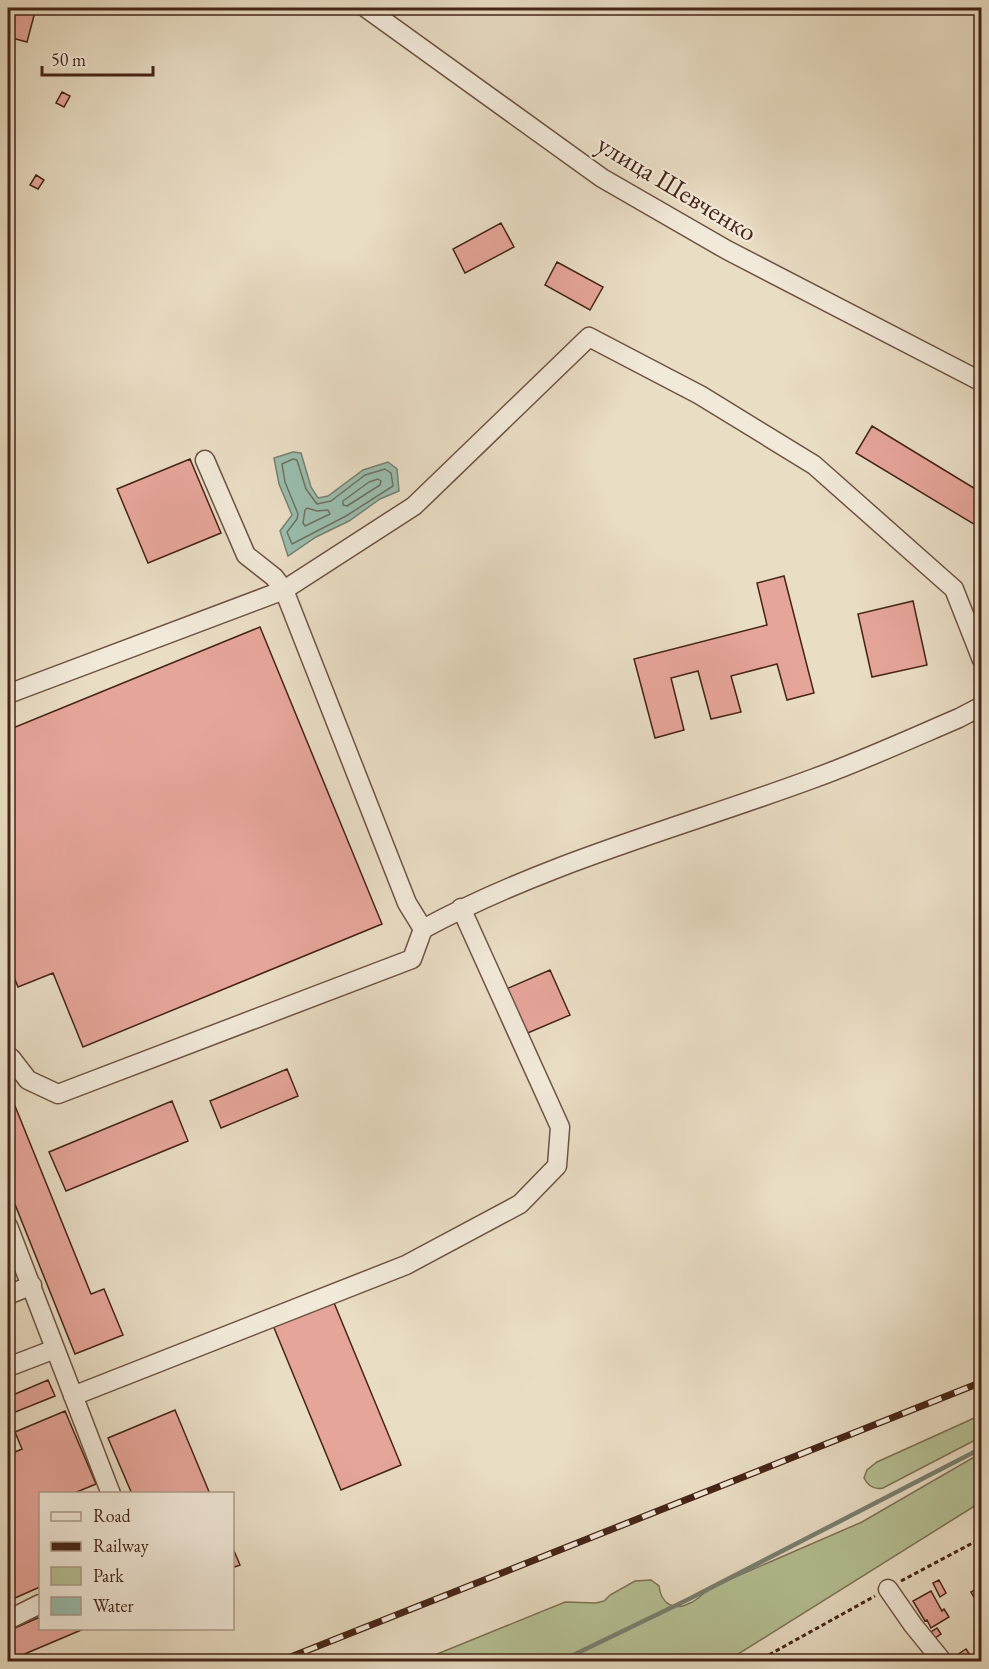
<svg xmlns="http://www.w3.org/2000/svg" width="989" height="1669" viewBox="0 0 989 1669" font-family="'EB Garamond',serif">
  <rect width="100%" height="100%" fill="#e9ddc4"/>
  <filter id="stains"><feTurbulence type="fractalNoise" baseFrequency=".00333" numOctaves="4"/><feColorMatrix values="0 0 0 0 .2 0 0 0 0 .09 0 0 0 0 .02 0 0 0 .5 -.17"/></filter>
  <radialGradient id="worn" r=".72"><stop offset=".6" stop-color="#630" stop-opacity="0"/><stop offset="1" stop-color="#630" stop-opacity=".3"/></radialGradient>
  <!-- green -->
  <path fill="#b5c195" stroke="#7e7256" stroke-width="1.5" d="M981,1415V1437L883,1488C874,1490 868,1486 864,1478L867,1470L877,1462Z
    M981,1453V1502L727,1661H420L565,1602L596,1603L604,1601L610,1595L635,1581L651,1580L659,1586C661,1603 673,1612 690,1603C698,1600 703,1593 710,1588L862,1522Z"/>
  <!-- water -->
  <path fill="#99bdad" stroke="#788071" stroke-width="1.5" d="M293,452L301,453L311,487L318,498L328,496L363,470L388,462L397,469L399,491L380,499L349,521L316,537L288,556L280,531L292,515L279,484L274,458Z"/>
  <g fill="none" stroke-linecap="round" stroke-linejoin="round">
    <!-- shore -->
    <path stroke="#707062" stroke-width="1.5" d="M293,459L297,460L306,489L317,504L331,501L365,475L385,469L391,473L393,486L346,516L292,544L287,532L297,519L298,514L285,482L282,464Z
      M378,479L381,481L380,485L347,506L343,505V501L369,482Z
      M307,508L317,511L328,510L330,514L305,526L303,523L305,510Z"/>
    <!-- stream -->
    <path stroke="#788071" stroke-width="4.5" d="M559,1662L689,1599L982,1448"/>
  </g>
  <!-- building -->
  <path fill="#e6a59a" stroke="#462416" stroke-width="1.5" d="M8,8H36L27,42L8,37Z
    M62,92L70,96L64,107L56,103Z
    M36,175L44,180L38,189L30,185Z
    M501,223L514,247L465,273L453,249Z
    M557,262L603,287L590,310L545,285Z
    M872,426L982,493V529L856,453Z
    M190,459L221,533L148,563L117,489Z
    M784,576L814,693L787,700L777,664L731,676L741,712L711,719L698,671L671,678L684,730L655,738L634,659L767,625L757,583Z
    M8,590L14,592L11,608L8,607Z
    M913,601L927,665L872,677L858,614Z
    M260,627L382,924L83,1047L53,973L18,987L8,962V730Z
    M550,970L570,1015L523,1035L504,990Z
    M287,1069L298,1096L221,1128L210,1101Z
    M172,1101L188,1141L66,1191L49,1152Z
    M15,1106L91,1294L104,1289L123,1335L75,1354L8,1187V1109Z
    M332,1298L401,1465L341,1490L272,1323Z
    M48,1380L55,1396L8,1415V1397Z
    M175,1410L210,1494H132L108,1438Z
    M65,1411L96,1484L72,1494H40V1587L8,1601V1455L22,1449L15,1432Z
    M232,1546L240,1565L232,1568Z
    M939,1580L946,1593L940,1597L933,1583Z
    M982,1586V1596L975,1599L971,1592Z
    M931,1591L942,1611L944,1609L949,1617L931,1628L927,1620L925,1621L913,1601Z
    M40,1617V1628H86L8,1661V1631Z
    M937,1628L941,1634L935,1638L931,1632Z
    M966,1649L972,1658L967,1662H957L954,1657Z
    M982,1654V1662H972Z"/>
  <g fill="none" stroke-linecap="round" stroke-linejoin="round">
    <!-- minor casing -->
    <g stroke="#6f5242" stroke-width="21">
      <path id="minor" d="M366,8L602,178L727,250L982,382
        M205,460L246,555L274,577L284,590L407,903L423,929
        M8,694L284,590L414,506L589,337L700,395L814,465L954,589L982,660
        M11,1058L28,1080L58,1094L412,959L423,929C547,862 682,827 812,779C862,761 910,739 959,718L982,706
        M8,1226L111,1494
        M8,1295L32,1285
        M8,1367L55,1349
        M73,1396L406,1265L520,1204L557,1166L560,1127L461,908
        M888,1589L913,1625L943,1662
        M8,1620L40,1604"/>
    </g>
    <!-- path -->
    <path stroke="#462416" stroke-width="3" stroke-dasharray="4.5 3" stroke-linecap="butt" d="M901,1581L982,1538
      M756,1662L875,1596"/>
    <!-- minor -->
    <use href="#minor" stroke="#f1e9d9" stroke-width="18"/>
    <!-- rail casing -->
    <g stroke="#462416" stroke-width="7">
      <path id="rail" d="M278,1662L982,1382"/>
    </g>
    <!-- rail -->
    <use href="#rail" stroke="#f1e9d9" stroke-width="4.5" stroke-dasharray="14" stroke-linecap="butt"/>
  </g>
  <g text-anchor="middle" stroke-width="4.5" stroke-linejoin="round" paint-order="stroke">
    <!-- street labels -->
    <g font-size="27" fill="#462416" stroke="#f1e9d9">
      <text transform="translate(677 188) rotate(31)" y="9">улица Шевченко</text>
    </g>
  </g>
  <!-- margin -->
  <rect width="989" height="1669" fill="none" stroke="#e9ddc4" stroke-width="30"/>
  <rect x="9" y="9" width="971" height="1651" fill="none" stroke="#462416" stroke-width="3"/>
  <rect x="15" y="15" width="959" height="1639" fill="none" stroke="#462416" stroke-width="1.5"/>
  <!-- legend -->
  <rect x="39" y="1492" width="195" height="138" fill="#f1e9d9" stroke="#ad9a8b" stroke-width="1.5"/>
  <rect x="51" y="1512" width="30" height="9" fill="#f1e9d9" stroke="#ad9a8b" stroke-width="1.5"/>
  <text x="93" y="1522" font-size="18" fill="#462416">Road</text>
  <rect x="51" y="1542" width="30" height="9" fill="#462416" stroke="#ad9a8b" stroke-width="1.5"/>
  <text x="93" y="1552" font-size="18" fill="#462416">Railway</text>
  <rect x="51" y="1567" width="30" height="18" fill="#b5c195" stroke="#ad9a8b" stroke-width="1.5"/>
  <text x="93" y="1582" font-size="18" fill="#462416">Park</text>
  <rect x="51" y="1597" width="30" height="18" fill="#99bdad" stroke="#ad9a8b" stroke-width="1.5"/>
  <text x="93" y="1612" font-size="18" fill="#462416">Water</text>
  <!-- scale -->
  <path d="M42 66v9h111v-9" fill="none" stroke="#462416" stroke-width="3"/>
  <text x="51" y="66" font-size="18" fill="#462416" stroke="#f1e9d9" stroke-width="4.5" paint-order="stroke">50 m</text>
  <rect width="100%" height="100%" filter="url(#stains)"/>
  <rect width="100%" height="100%" fill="url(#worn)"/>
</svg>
